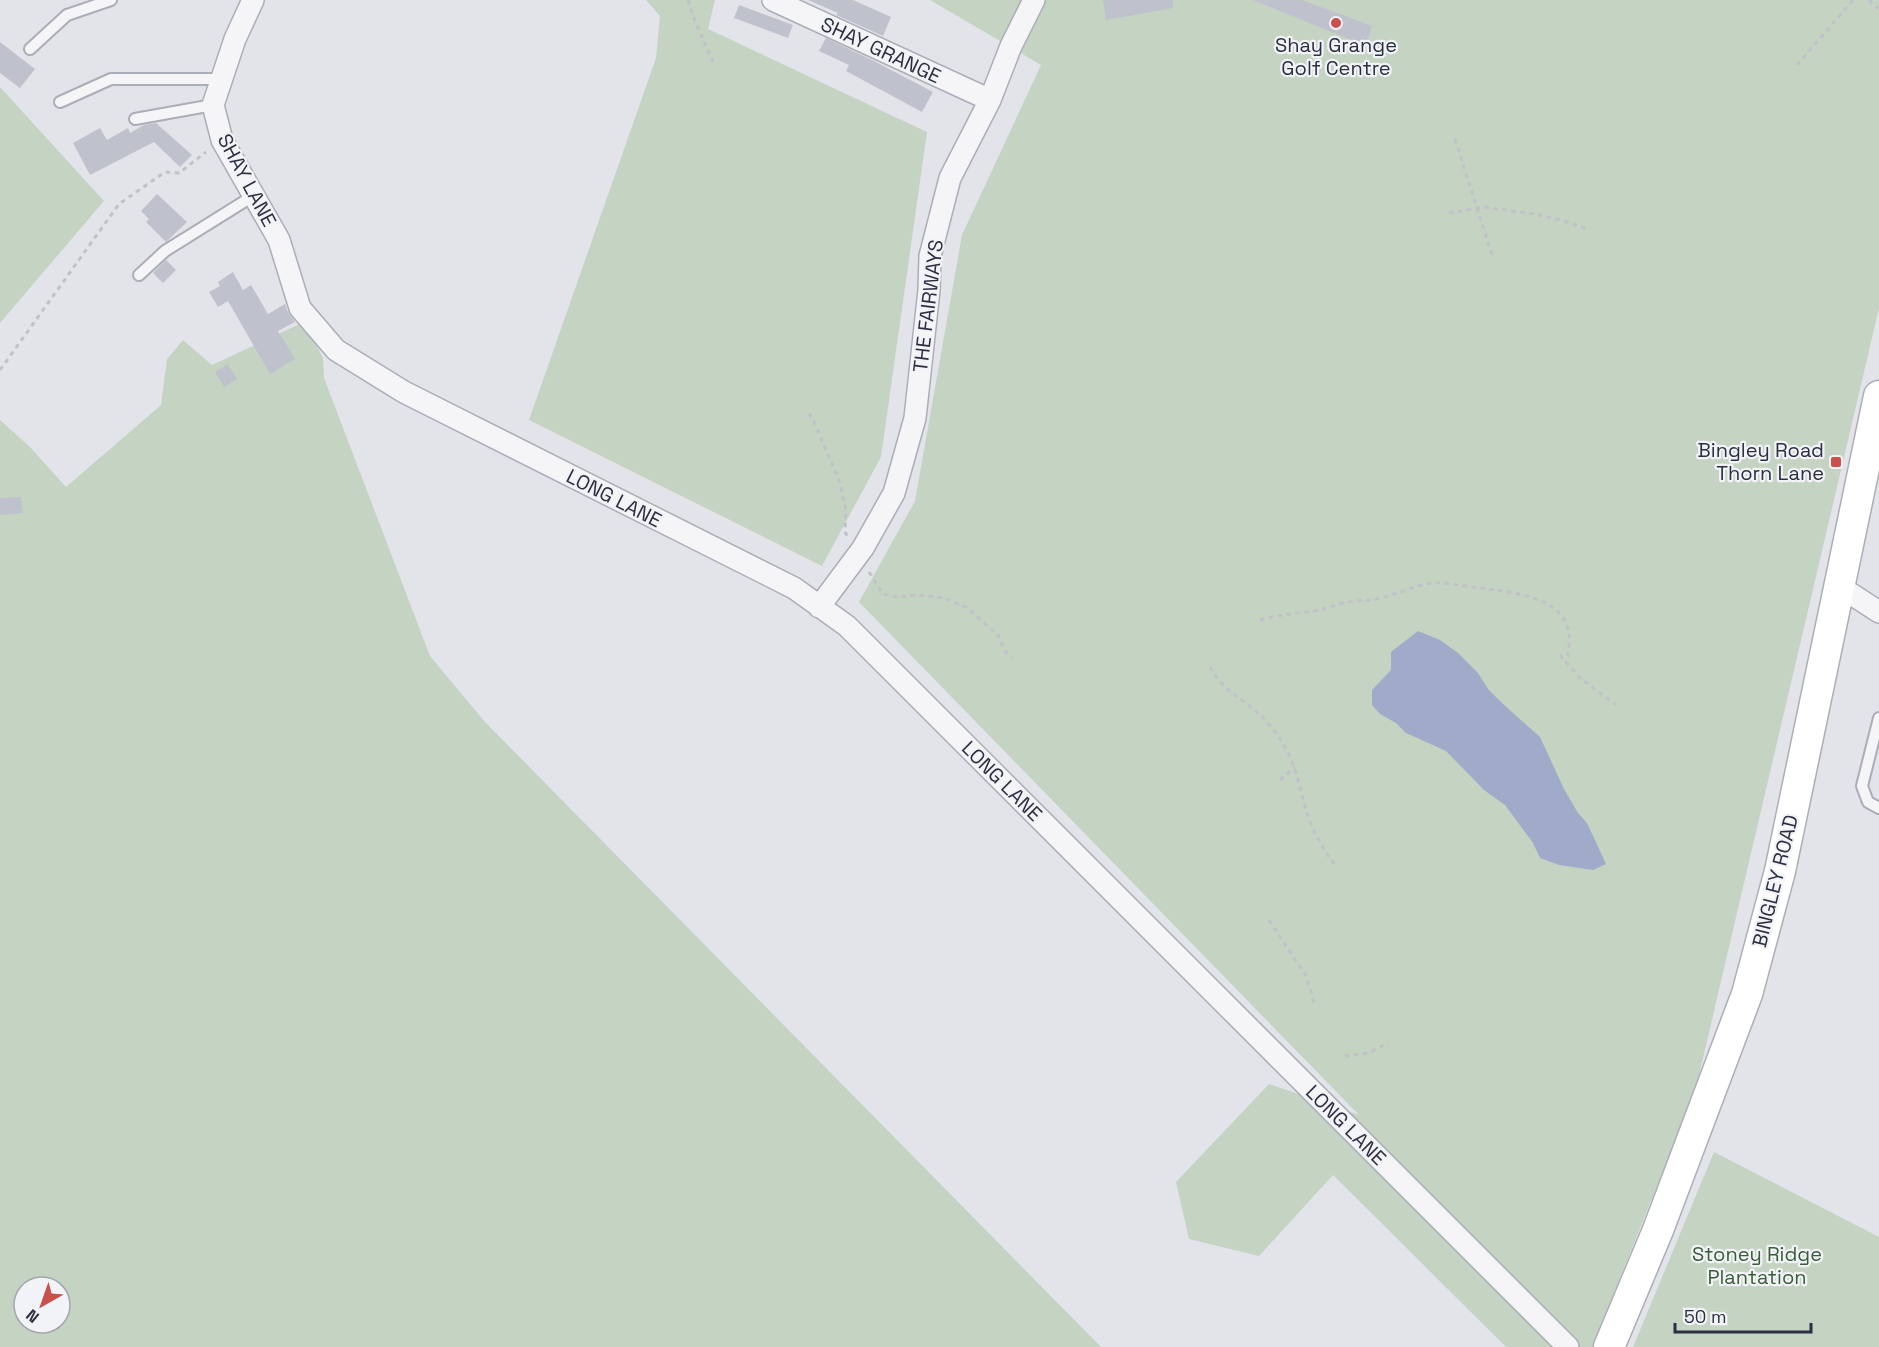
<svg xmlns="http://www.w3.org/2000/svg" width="1879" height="1347" viewBox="0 0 1879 1347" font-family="'Space Grotesk',sans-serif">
  <rect width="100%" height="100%" fill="#e2e4ea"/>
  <!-- green -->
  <path fill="#c5d3c3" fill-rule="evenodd" d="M646,0H715L708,29L927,132L881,457L822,566L529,420L656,58L660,16Z
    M930,0H1879V308L1695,1092L1592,1347H1506L1333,1175L1259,1256L1189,1239L1176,1182L1269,1084L1359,1115L859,602L915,501L962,235L1041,65Z
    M0,87L104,201L0,323Z
    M304,322L323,358L324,378L430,656L485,722L1101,1347H0V420L30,447L66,487L161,405L167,359L183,340L212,365ZM24,1287H60V1323H24Z
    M1714,1152L1879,1237V1347H1633Z"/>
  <!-- water -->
  <path fill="#9fabc8" d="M1418,631L1440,640L1458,653L1478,673L1488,689L1503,704L1540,737L1564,789L1578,813L1587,823L1606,864L1593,870L1559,865L1540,858L1533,843L1505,805L1484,790L1446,751L1406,733L1396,723L1380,714L1372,705V690L1391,670V652Z"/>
  <!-- building -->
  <path fill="#bfc2cc" d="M808,0H853L891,17L883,36L836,15L838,13Z
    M1103,0H1173V8L1106,20Z
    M1253,0H1302L1372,26L1366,46Z
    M739,5L793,25L788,38L734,18Z
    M826,38L872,60L933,92L922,112L846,71L849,65L819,51Z
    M0,42L35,69L20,88L0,73Z
    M156,123L192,155L180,167L154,142L90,175L73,143L100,128L107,140L128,128L130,133L144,125Z
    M157,194L187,222L166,242L146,222L149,219L141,211Z
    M166,260L176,270L163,283L153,273Z
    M233,272L243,290L251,285L268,314L285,304L288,312L295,322L278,331L295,359L270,374L228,301L218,307L209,292L220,286L218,282Z
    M228,364L237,379L224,387L215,372Z
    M21,497L23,513L0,515V498Z"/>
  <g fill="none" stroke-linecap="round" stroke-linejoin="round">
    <!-- service casing -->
    <g stroke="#abaeb7" stroke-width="14">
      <path id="service" d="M30,49L67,15L111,0
        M60,102L111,79H222
        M135,119L213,105
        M139,275L165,251L253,196
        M1879,718L1862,786L1868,802L1879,808"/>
    </g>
    <!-- minor casing -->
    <g stroke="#abaeb7" stroke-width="24">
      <path id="minor" d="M253,0L235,39L213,105L222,140L279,240L300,308L336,350L404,392L794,588L847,626L1568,1347
        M773,0L990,100
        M1839,586L1879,612
        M819,607L863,548L894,493L915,418L929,290L930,256L950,178L990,100L1011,46L1034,0"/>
    </g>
    <!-- secondary casing -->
    <g stroke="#abaeb7" stroke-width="33">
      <path id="secondary" d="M1609,1347L1658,1230L1747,994L1780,871L1879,396"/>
    </g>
    <!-- path -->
    <path stroke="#c0c2c8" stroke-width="3" stroke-dasharray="4.5 4.5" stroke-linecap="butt" d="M688,0L692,14L713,62
      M1869,0L1879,9
      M1797,65L1853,0
      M1455,139L1492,255
      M1449,213L1484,207L1534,214L1562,220L1584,228L1589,227
      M0,370L119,204L165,172L179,173L206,152
      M809,413L814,422L839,480L846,510L845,532L848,537
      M869,572L883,594L897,597L916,595L944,598L966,607L998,635L1005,651L1012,658
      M1260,620C1280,614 1298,614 1318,610C1329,608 1339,603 1349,602C1358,600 1368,601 1377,599C1396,595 1415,585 1434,583C1448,582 1466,587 1480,588C1526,594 1584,599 1566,662
      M1560,655L1579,677L1616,705
      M1210,667C1221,688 1239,697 1256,711C1268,722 1278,734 1285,747C1299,771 1301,798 1310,822C1317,838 1325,853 1336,866
      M1280,780L1295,767
      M1269,920L1306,976L1314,1002
      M1345,1056L1368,1053L1388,1043"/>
    <!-- service -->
    <use href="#service" stroke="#f5f5f8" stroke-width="10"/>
    <!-- minor -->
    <use href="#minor" stroke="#f5f5f8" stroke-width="21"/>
    <!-- secondary -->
    <use href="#secondary" stroke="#fff" stroke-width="30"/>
  </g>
  <!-- markers -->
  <g fill="#c8514e" stroke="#f2f3f7" stroke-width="2">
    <circle cx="1336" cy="23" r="6"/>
    <rect x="1830" y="456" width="12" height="12" rx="3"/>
  </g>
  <g text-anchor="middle" stroke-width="4.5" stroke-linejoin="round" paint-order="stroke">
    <!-- poi labels -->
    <g font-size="20" fill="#2b2f41" stroke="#f2f3f7">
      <text x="1336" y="52">Shay Grange<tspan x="1336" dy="23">Golf Centre</tspan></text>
      <text x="1824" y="457" text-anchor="end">Bingley Road<tspan x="1824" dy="23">Thorn Lane</tspan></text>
    </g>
    <!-- street labels -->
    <g font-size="20" fill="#2b2f41" stroke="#f2f3f7">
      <text transform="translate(881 50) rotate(25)" y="7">SHAY GRANGE</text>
      <text transform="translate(247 180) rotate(62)" y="7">SHAY LANE</text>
      <text transform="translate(928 306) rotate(-83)" y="7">THE FAIRWAYS</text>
      <text transform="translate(614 498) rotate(27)" y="7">LONG LANE</text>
      <text transform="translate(1002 781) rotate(45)" y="7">LONG LANE</text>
      <text transform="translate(1775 881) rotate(-76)" y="7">BINGLEY ROAD</text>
      <text transform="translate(1346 1125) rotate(45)" y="7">LONG LANE</text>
    </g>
    <!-- park labels -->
    <g font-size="20" fill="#395c39" stroke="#f2f3f7">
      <text x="1757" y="1261">Stoney Ridge<tspan x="1757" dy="23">Plantation</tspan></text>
    </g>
  </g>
  <!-- north arrow -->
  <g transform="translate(42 1305) rotate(220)"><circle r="28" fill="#f2f3f7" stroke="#a2a5ae" stroke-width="1.5"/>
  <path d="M0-4.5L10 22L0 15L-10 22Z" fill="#c8514e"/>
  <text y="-9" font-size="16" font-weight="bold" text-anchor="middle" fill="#2b2f41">N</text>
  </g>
  <!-- scale -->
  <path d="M1675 1323v9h136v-9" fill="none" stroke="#2b2f41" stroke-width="3"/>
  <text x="1684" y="1323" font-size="18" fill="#2b2f41" stroke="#f2f3f7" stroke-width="4.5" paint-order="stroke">50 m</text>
</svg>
